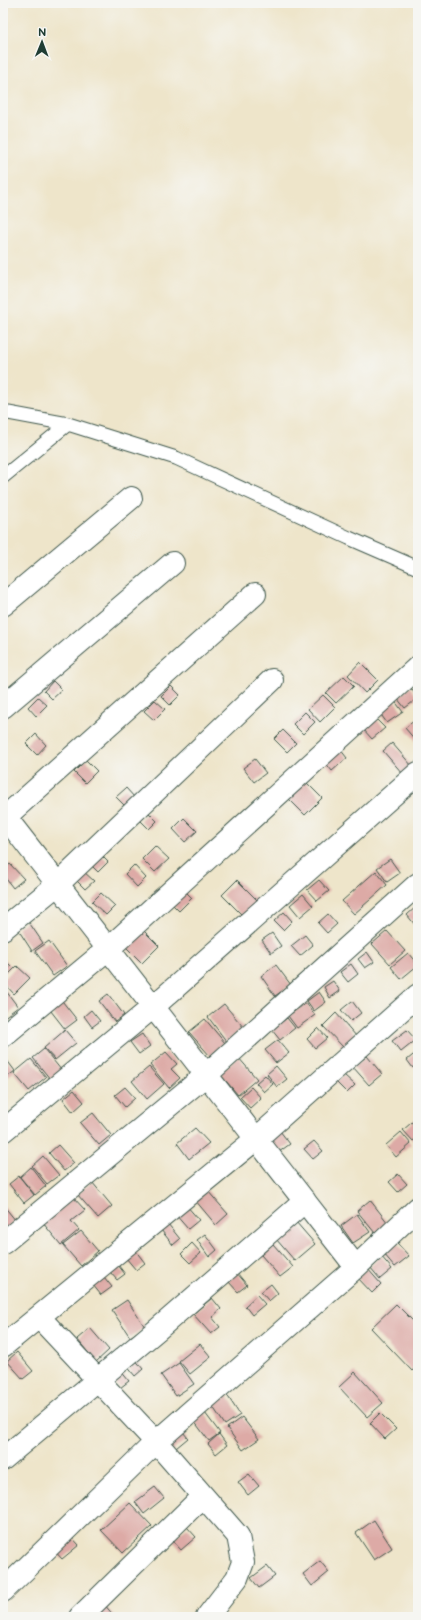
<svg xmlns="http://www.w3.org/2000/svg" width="421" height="1620" viewBox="0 0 421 1620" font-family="'Balsamiq Sans',sans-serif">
  <rect width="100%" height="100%" fill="#f6f6f2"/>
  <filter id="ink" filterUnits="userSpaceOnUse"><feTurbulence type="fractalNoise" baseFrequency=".025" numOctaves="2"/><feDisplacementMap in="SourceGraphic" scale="8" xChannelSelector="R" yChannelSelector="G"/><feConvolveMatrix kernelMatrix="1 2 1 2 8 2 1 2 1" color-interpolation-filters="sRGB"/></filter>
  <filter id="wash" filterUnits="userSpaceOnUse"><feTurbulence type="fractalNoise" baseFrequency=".012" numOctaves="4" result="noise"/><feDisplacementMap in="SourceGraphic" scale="16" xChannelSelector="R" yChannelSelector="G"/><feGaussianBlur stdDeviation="0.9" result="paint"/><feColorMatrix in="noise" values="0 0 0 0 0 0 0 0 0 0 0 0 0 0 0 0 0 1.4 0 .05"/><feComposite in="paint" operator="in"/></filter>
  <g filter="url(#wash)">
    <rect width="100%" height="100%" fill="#eee5ca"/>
    <g id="blocks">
      <!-- building -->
      <path fill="#ddaaa6" d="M360,662L378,680L365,693L348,675Z
        M344,676L354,686L336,703L326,693Z
        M53,681L62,690L52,699L44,691Z
        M171,686L180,695L170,705L161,696Z
        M410,687L418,698L405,708L397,698Z
        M323,695L335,707L320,722L308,709Z
        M38,697L47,705L36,716L28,707Z
        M155,700L165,709L154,720L144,711Z
        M394,700L403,712L387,723L379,712Z
        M305,712L315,722L303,734L293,724Z
        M375,718L385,728L372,739L363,729Z
        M415,720L418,723L417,742L405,728Z
        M283,730L296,743L287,752L274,739Z
        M36,734L46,745L37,755L26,744Z
        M392,743L412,766L403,774L383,751Z
        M340,749L347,758L332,771L325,762Z
        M255,759L266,773L254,782L243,768Z
        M86,760L97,771L85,783L74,772Z
        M305,781L322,798L305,815L288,798Z
        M126,788L135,798L126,807L116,797Z
        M148,812L157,821L149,829L140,820Z
        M184,818L197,831L185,842L173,829Z
        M155,846L169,859L155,872L142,859Z
        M100,854L108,862L98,872L90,864Z
        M390,859L400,873L387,882L377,868Z
        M10,864L24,879L13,888L3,875V870Z
        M134,865L146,878L137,887L125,874Z
        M83,871L94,881L85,889L75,879Z
        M376,871L387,885L354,914L342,901Z
        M237,880L261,904L246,919L222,895Z
        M319,880L329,891L317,901L307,890Z
        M182,888L192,898L179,911L169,901Z
        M101,893L115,906L106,915L92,902Z
        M303,894L313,906L300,917L290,905Z
        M417,906L418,924L416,926L407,915Z
        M284,912L292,921L283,930L274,921Z
        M328,914L337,924L327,933L318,923Z
        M28,921L43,943L32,951L17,928Z
        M141,928L159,946L142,963L124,945Z
        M387,931L405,951L390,964L372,944Z
        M272,933L281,946L271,953L262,940Z
        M305,935L313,945L300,956L291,946Z
        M49,941L67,966L53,976L35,951Z
        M367,952L374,962L365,968L358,959Z
        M408,953L418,965L401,979L391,967Z
        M3,958L11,966L3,974Z
        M351,964L358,974L348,982L340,972Z
        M276,965L291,985L275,996L261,976Z
        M17,966L30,978L14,994L3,982V980Z
        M333,981L340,991L330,998L324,987Z
        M3,987L18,1007L3,1018Z
        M319,992L326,1002L314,1011L307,1001Z
        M108,994L124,1015L115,1022L99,1001Z
        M59,997L77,1020L65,1029L47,1006Z
        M352,1001L361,1013L351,1021L341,1010Z
        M306,1003L315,1015L297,1028L288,1016Z
        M224,1004L244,1028L227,1042L208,1017Z
        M91,1010L100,1021L92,1027L84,1016Z
        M336,1013L357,1037L344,1048L323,1026Z
        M287,1018L295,1028L280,1040L272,1030Z
        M205,1019L225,1043L210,1056L189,1032Z
        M318,1028L327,1038L315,1048L307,1039Z
        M65,1030L76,1043L55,1060L44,1048Z
        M407,1030L416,1040L401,1052L392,1041Z
        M142,1034L150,1046L139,1054L130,1042Z
        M278,1040L289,1053L276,1063L265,1050Z
        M44,1049L62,1071L51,1080L33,1058Z
        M418,1051V1064L413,1068L407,1060Z
        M166,1052L177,1064L171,1069L180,1078L169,1088L150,1065Z
        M3,1055L15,1071L3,1080Z
        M367,1056L382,1074L369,1085L353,1067Z
        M238,1057L257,1079L238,1095L219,1073Z
        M31,1059L46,1077L29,1091L14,1073Z
        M276,1066L287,1079L277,1087L267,1074Z
        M149,1067L164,1084L147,1099L132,1081Z
        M265,1075L273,1084L264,1092L256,1083Z
        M344,1075L355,1085L347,1093L336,1082Z
        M125,1087L135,1098L125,1107L115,1095Z
        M251,1087L261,1098L250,1108L240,1097Z
        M74,1090L84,1102L73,1112L63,1099Z
        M93,1113L111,1135L99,1145L80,1123Z
        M418,1117V1137L413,1141L403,1130Z
        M195,1128L209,1143L189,1159L177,1143Z
        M280,1131L290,1144L279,1152L269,1140Z
        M401,1132L411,1144L396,1157L386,1145Z
        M314,1141L323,1151L313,1159L304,1149Z
        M58,1145L74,1163L64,1171L49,1153Z
        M43,1156L59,1175L47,1184L32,1166Z
        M31,1167L46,1186L35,1195L20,1177Z
        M398,1174L407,1184L398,1192L389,1182Z
        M19,1176L34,1195L24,1203L9,1184Z
        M92,1182L112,1206L98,1218L77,1194Z
        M207,1190L228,1214L216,1225L195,1200Z
        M73,1197L85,1210L71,1221L79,1230L61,1245L43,1223Z
        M370,1200L388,1223L375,1233L357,1211Z
        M3,1205L16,1221L3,1232Z
        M186,1205L199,1220L188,1229L175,1214Z
        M357,1214L370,1232L353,1243L341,1226Z
        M296,1222L315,1244L295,1261L276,1239Z
        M168,1224L180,1239L173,1245L161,1230Z
        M81,1231L98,1251L81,1266L63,1245Z
        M205,1234L217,1250L209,1257L197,1240Z
        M192,1243L201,1253L190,1263L181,1254Z
        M397,1243L409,1256L395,1267L384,1254Z
        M273,1244L293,1267L280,1277L261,1255Z
        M135,1250L145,1263L136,1270L126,1258Z
        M381,1256L392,1269L380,1279L370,1267Z
        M118,1265L125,1274L117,1280L110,1272Z
        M367,1268L381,1284L372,1293L357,1277Z
        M237,1273L247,1285L238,1292L228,1281Z
        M104,1277L112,1287L101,1295L93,1285Z
        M271,1284L278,1293L269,1301L261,1292Z
        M257,1295L265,1304L252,1315L245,1306Z
        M212,1298L221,1309L212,1317L220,1327L211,1334L193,1314Z
        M127,1300L145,1327L130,1337L112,1310Z
        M396,1304L418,1326V1365L412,1371L371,1328Z
        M90,1328L109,1350L96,1362L77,1339Z
        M200,1344L211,1357L190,1374L179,1361Z
        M17,1352L33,1371L23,1379L7,1361Z
        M134,1358L143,1369L135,1376L126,1365Z
        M179,1363L194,1384L176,1396L161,1375Z
        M120,1370L129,1381L120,1388L111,1378Z
        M3,1371L9,1379L3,1384Z
        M355,1372L383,1403L367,1417L339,1387Z
        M225,1392L240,1415L225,1425L209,1401Z
        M202,1409L220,1433L209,1441L191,1417Z
        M380,1413L396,1429L385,1439L370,1423Z
        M242,1417L259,1439L243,1450L227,1428Z
        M178,1426L188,1438L170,1453L160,1442Z
        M219,1434L227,1445L216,1454L208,1444Z
        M249,1474L259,1486L248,1495L238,1482Z
        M155,1487L164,1498L144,1514L135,1502Z
        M130,1503L152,1526L123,1553L101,1530Z
        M374,1520L392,1548L374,1560L356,1533Z
        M187,1527L196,1537L181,1550L172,1540Z
        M68,1533L79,1545L62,1559L52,1548Z
        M320,1561L329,1572L312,1586L303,1574Z
        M267,1566L275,1576L259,1588L251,1578Z
        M103,1603L115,1617H95Z"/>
    </g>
  </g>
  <g filter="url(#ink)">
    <use href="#blocks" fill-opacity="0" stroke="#3e564a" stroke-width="1"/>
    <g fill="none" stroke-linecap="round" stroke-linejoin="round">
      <!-- service casing -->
      <g stroke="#3e564a" stroke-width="15">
        <path id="service" d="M3,412L68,424L176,458L349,538L418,568
          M3,477L68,424"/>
      </g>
      <!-- minor casing -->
      <g stroke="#3e564a" stroke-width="24">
        <path id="minor" d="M3,605L131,498
          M3,707L173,563
          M3,814L356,1267
          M3,819L255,594
          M3,929L58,884L272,680
          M3,1036L108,949L418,667
          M3,1131L153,1007L418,773
          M3,1243L206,1075L418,884
          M39,1317L156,1442L238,1536L243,1562L237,1578L207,1617
          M3,1346L256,1139L418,995
          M3,1459L157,1330L305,1201
          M3,1591L156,1442L356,1267L418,1208
          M80,1617L203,1496"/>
      </g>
      <!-- service -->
      <use href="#service" stroke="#fff" stroke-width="13"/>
      <!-- minor -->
      <use href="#minor" stroke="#fff" stroke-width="22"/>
    </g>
  </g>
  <!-- margin -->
  <rect width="421" height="1620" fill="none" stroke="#f6f6f2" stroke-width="16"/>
  <!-- north arrow -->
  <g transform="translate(42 42) rotate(1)" stroke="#f6f6f2" stroke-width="3" paint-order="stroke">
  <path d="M0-3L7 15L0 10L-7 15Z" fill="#1f3d34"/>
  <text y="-6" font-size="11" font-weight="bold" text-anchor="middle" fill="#1f3d34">N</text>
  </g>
</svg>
